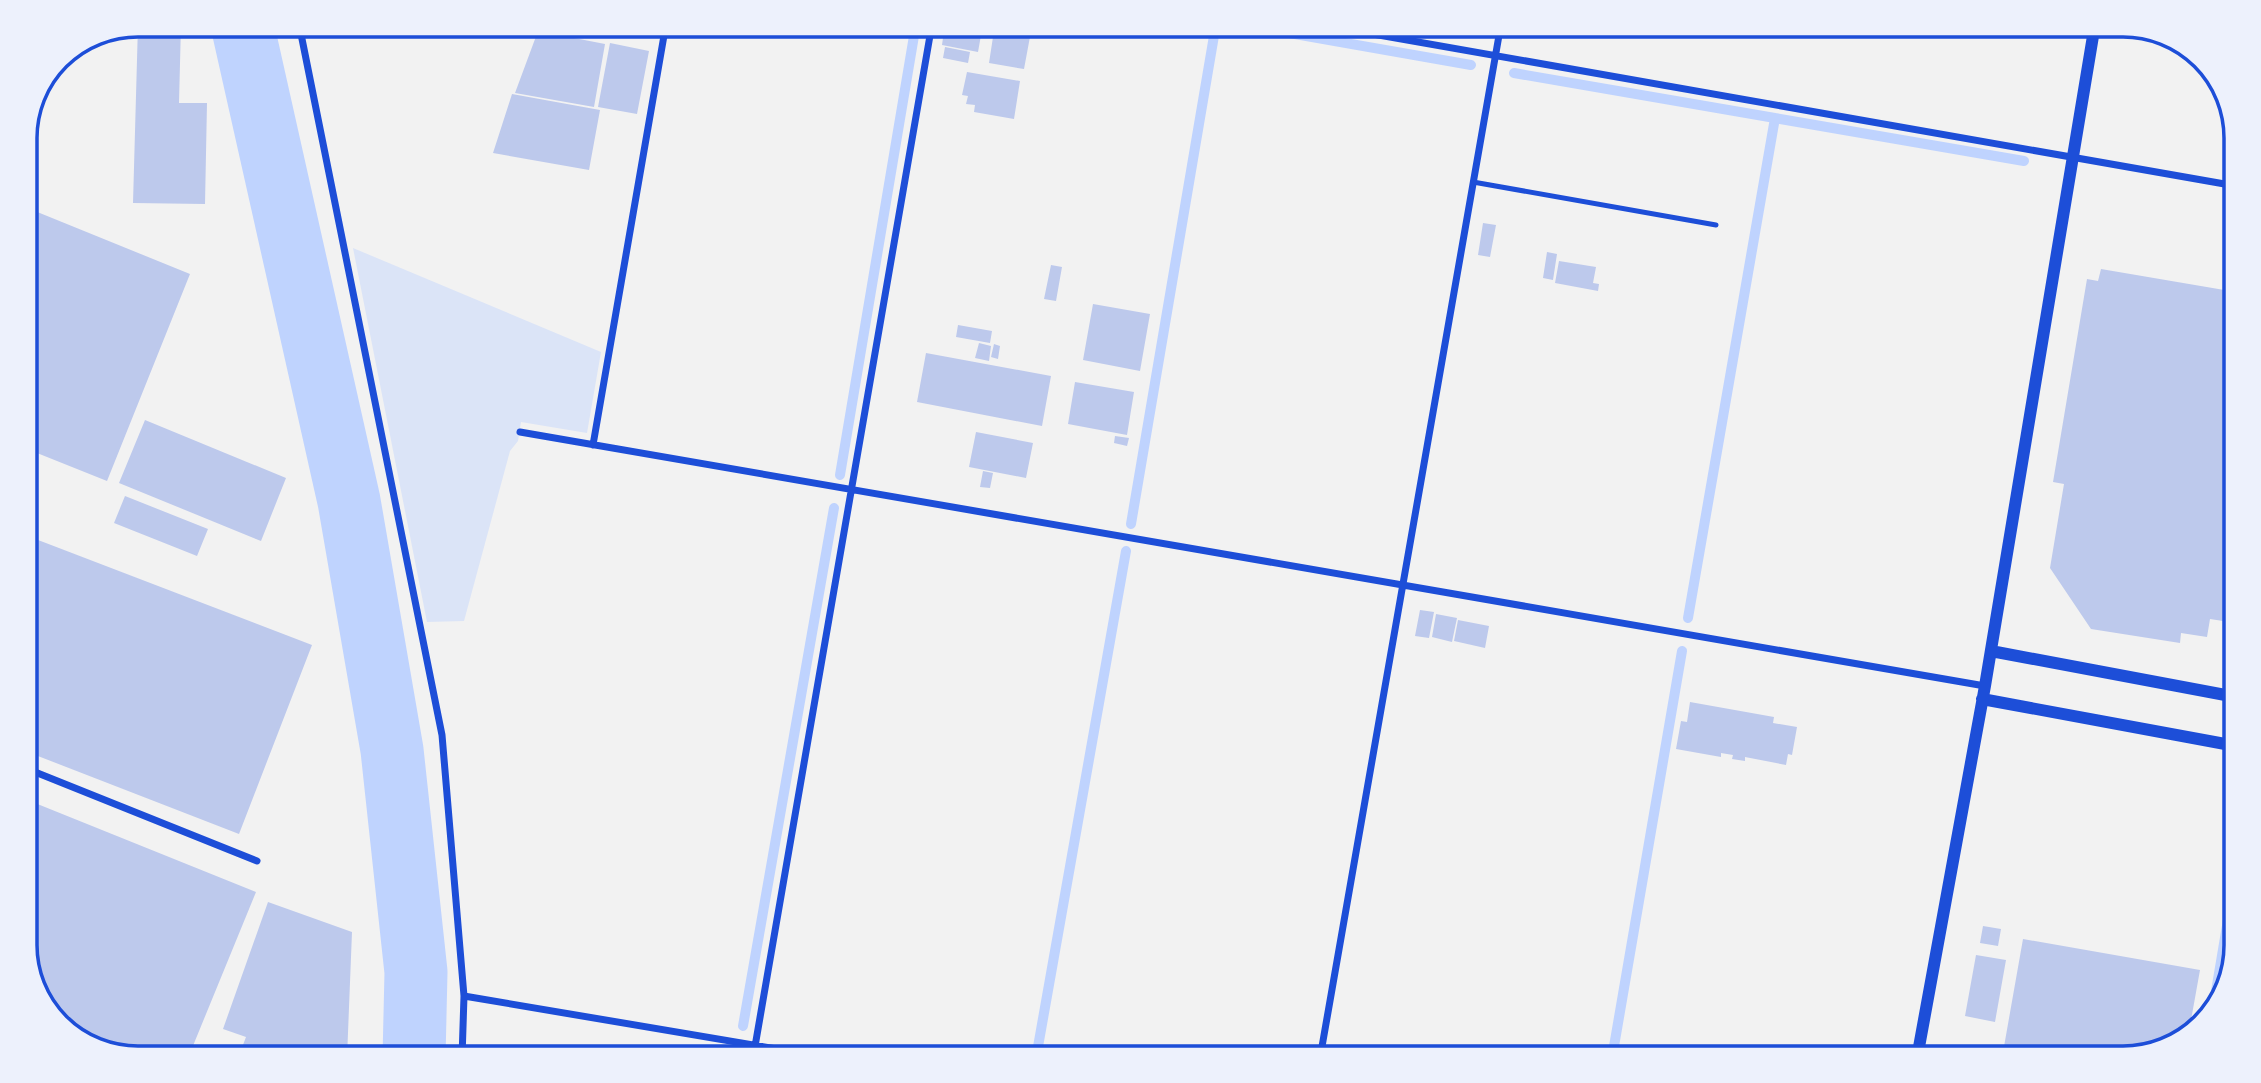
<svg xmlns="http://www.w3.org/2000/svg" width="2261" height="1083" viewBox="0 0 2261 1083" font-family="'PT Sans',sans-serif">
  <rect width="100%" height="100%" fill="#f2f2f2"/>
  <!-- green -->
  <path fill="#dbe4f7" d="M353,248L601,352L587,433L521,422L518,441L510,451L464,621L427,622Z"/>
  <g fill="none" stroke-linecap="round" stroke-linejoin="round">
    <!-- stream -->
    <path stroke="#bfd3fe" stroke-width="10" d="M1237,24L1471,65
      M1514,73L2024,161
      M840,475L916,24
      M1131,524L1216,24
      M1688,618L1775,118
      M2213,1009L2236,872
      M743,1026L834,508
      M1036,1058L1126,551
      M1612,1058L1682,651"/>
    <!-- river -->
    <path stroke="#bfd3fe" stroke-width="63" d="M242,24L349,501L392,750L416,972L414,1058"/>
  </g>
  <!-- building -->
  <path fill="#bdc9ec" d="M138,24H181L179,103H207L205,204L133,203Z
    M945,24H983L978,52L942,45Z
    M995,24L1032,26L1024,69L989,63Z
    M1449,24H1488L1486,35L1448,29Z
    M538,31L605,44L594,107L515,93Z
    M610,43L649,51L637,114L598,107Z
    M945,47L970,52L968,63L943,58Z
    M967,72L1020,81L1014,119L974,112L975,105L966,104L968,96L962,95Z
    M512,94L600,110L589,170L493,153Z
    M25,207L190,274L107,481L37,453L25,483Z
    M1483,223L1496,225L1490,257L1478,255Z
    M1547,252L1557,254L1553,280L1543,278Z
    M1559,261L1596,267L1593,283L1599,284L1598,291L1555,283Z
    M1051,265L1062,267L1056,301L1044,299Z
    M2101,269L2236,292V623L2210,619L2207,637L2181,633L2180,643L2091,629L2050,568L2064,484L2053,482L2087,279L2098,281Z
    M1093,304L1150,314L1140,371L1083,360Z
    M958,325L992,331L990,343L956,337Z
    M979,343L991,346L989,361L975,358Z
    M994,344L1000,346L998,359L991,357Z
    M926,353L1051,376L1042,426L917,402Z
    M1075,382L1134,392L1127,435L1068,424Z
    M145,420L286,478L261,541L119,483Z
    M976,432L1033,443L1026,478L969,467Z
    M1115,436L1129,438L1127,446L1114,443Z
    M983,471L993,473L990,488L980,487Z
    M125,496L208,529L197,556L114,523Z
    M25,535L312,645L239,834L25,751Z
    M1420,610L1434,612L1429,638L1415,636Z
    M1436,614L1457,618L1452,642L1432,637Z
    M1458,620L1489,626L1485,648L1454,641Z
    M1690,702L1774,717L1773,723L1797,727L1792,755L1788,754L1786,765L1745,757V761L1732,759L1733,755L1721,753V757L1676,749L1681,721L1687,722Z
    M25,799L256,892L188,1058H138L88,1047L44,1009L25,953Z
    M268,902L352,932L347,1058H238L246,1037L223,1029Z
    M1983,926L2001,929L1998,946L1980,943Z
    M2023,939L2200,970L2188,1037L2186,1040L2124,1058H2002Z
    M1976,955L2006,960L1995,1022L1965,1016Z"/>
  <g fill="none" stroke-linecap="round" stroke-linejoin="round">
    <!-- service -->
    <path stroke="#1d4ed8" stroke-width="5" d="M1473,182L1716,225"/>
    <!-- minor -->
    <path stroke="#1d4ed8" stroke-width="7" d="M299,24L442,735L464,996L462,1058
      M1316,24L2236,186
      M520,432L1985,686
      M593,445L666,24
      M25,768L257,861
      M464,996L830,1058
      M753,1058L932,24
      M1320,1058L1501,24"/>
    <!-- tertiary -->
    <path stroke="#1d4ed8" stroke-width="12" d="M1991,651L2236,697
      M1982,699L2236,746
      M1917,1058L1985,686L2095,24"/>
  </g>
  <!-- crop -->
  <path d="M0 0H2261V1083H0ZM138 37H2123A101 101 0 0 1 2224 138V945A101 101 0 0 1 2123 1046H138A101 101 0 0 1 37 945V138A101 101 0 0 1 138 37Z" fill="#edf1fc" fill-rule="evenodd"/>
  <path fill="none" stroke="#1d4ed8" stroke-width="3.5" d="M138 37H2123A101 101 0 0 1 2224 138V945A101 101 0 0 1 2123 1046H138A101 101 0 0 1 37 945V138A101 101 0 0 1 138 37Z"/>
</svg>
